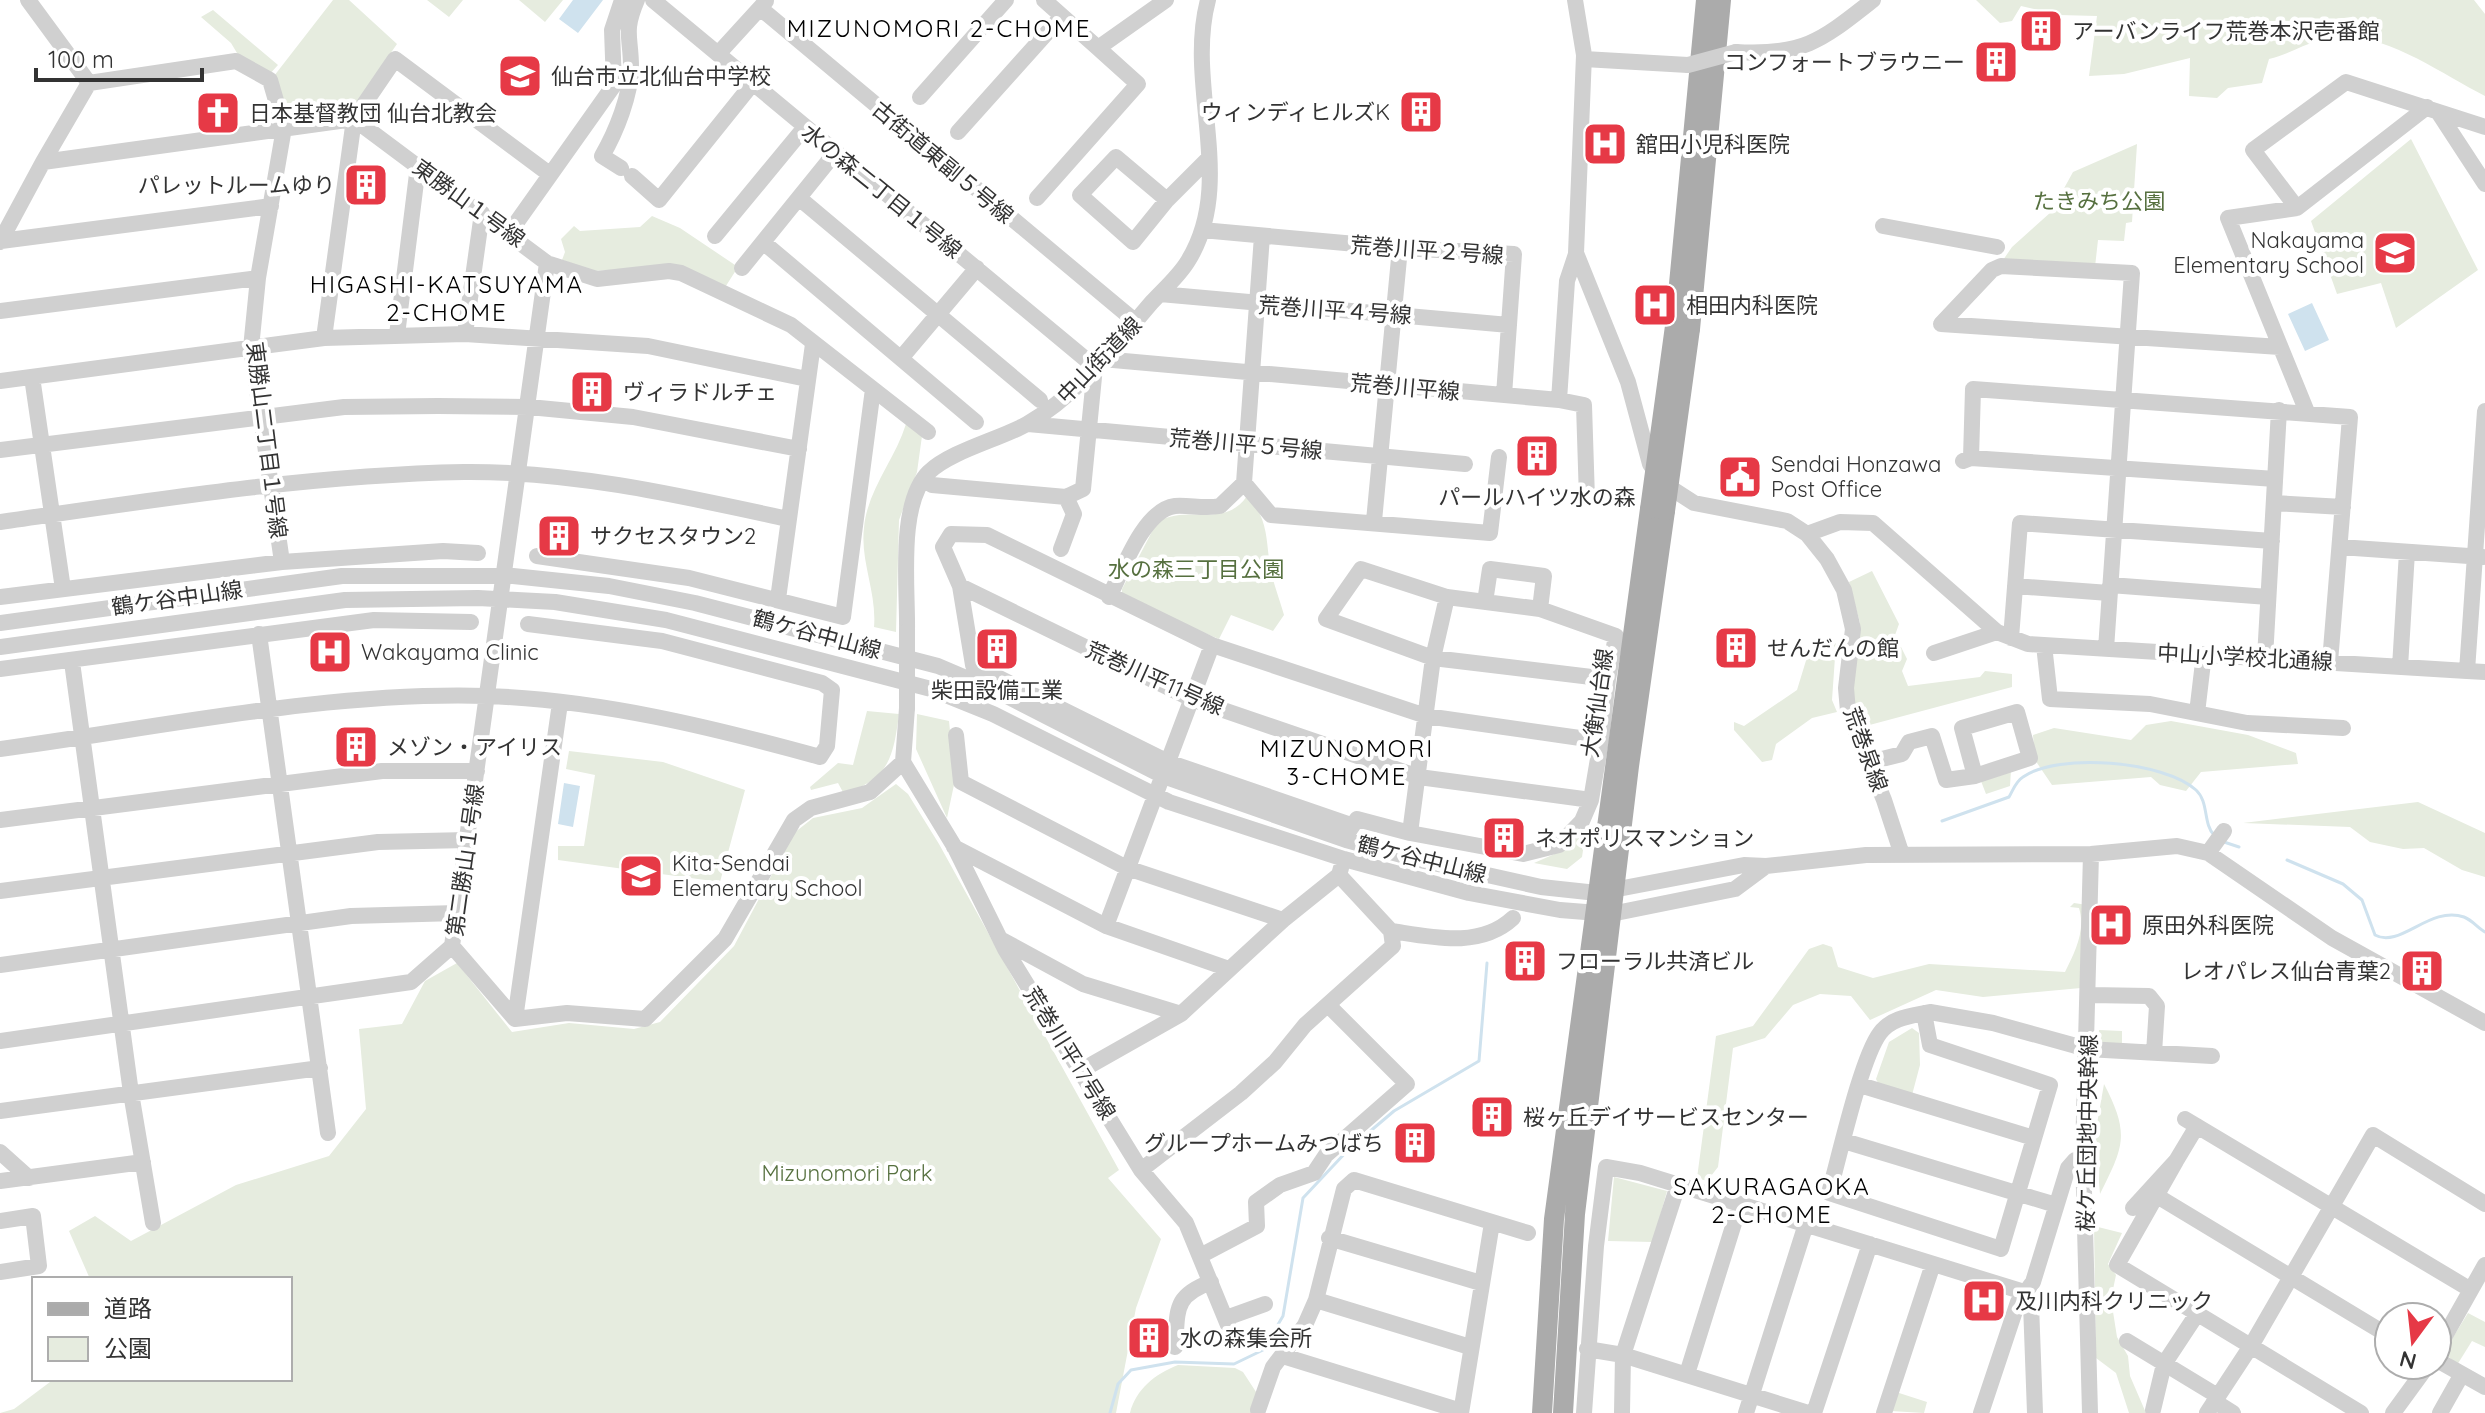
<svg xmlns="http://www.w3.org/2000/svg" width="2485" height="1413" viewBox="0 0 2485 1413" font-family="Quicksand,'Noto Sans JP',sans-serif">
  <rect width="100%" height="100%" fill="#fff"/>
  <!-- green -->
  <path fill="#e6ecdf" d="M333,0H349L397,44L349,113L288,121L274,76Z
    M427,0H463L449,17Z
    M519,0H563L545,22Z
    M1976,0H2474L2485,14V96C2437,72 2376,24 2320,40C2302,45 2287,55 2269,59L2262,83L2228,88L2217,98L2189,96L2190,58L2124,74L2089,76L2097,16L2059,15L2021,6L2012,21L2000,23Z
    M213,10L278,65L268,76L240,58L231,43L201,17Z
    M2411,139L2478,270L2396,328L2381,283L2337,294L2311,221Z
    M2137,144L2132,222L2126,223L2124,241L2098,240L2095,267L2001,263L2012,247L2051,212L2073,172Z
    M652,216L680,228L738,267L724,289L675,266L594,271L562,260L565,252L561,239L574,226L580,231L640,227Z
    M906,424L922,436L917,472L899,520L896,632L874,627C877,593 860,561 864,528C867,490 895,460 906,424Z
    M1247,496C1266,516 1266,533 1269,559C1271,578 1279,597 1284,615L1273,631L1231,615L1219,639L1122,598V589L1157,522C1188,504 1225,529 1247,496Z
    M1872,571L1899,624L1895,635L1907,659L1902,671L1908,686L1980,677L1985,671L2012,674V687L1862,727L1851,693L1860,623L1849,582Z
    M1827,642L1836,643L1832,700L1837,712L1812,718L1776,744L1772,760L1762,762L1734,730V722L1744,726L1797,690L1808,654Z
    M867,711L899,714C893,759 889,778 844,794L838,783L811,790L810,787L838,763L853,765Z
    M917,714L949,721L955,780L947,818L916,749Z
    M2171,721L2248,735L2296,753L2298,764L2201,772L2186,791L2160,785L2151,777L2052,785L2035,760L2033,735L2054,728L2131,740L2146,725Z
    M569,751L663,762L745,790L720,882L558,860V846H584L595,775L566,769Z
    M2011,770L2010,786L1986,794L1981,781Z
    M896,784L908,794L939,844L1119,1170L1108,1178L1161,1239L1136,1308L1116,1413H0L14,1409L54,1379H290V1279H90L69,1231L95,1216L131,1241L236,1185L329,1156L366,1109L359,1029L402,1024L425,981L457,963L512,1032L569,1023L634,1029L660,1022L734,946L794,833L813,818L862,808Z
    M2418,802L2485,833V877L2462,870L2424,848L2403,849L2370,842L2350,827L2243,823Z
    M1587,824L1582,857L1567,869L1534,863L1566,849Z
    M2074,903L2087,905L2081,988L1983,997L1936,990L1870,1020L1851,996L1820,994L1793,1005L1765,1038L1733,1048L1718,1167L1707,1181L1697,1178L1716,1036L1753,1026L1809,949L1823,944L1832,947L1838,967L1873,978L1929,964L2065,972C2075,952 2086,930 2079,908L2070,907Z
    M1912,1028L1919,1033L1920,1065L1912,1095L1879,1085L1876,1079L1889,1042Z
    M2099,1030L2122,1031V1046L2103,1045L2098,1040Z
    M2104,1084C2130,1134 2124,1146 2100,1194L2095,1135Z
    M1614,1177L1667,1191L1653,1242L1608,1241Z
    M2094,1226L2122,1233L2108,1264L2116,1275L2111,1299L2117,1337L2128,1356L2130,1376L2146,1413H2129L2116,1373L2096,1358Z
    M2468,1313L2485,1322V1347L2472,1341L2457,1365L2444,1352Z
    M1178,1365L1235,1368L1243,1372L1258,1395L1252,1413H1130C1136,1389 1155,1374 1178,1365Z
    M1896,1392L1927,1402L1924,1413L1891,1411Z"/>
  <!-- water -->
  <path fill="#cfe2ee" d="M573,0H603L578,33L559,19Z
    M2312,303L2329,340L2305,351L2288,314Z
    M564,783L580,786L573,827L558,824Z"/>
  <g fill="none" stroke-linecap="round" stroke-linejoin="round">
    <!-- stream -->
    <path stroke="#cfe2ee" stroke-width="3" d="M1942,821L2009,797C2013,790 2016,781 2023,777C2058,752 2164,761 2196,790C2209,802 2203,824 2214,835
      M2224,842L2239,847
      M2287,860L2343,884L2362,900L2375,935C2400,949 2430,905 2464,917C2472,920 2478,928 2485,932
      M1110,1413L1118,1384L1131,1370L1175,1362L1234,1364L1263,1350L1283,1316L1303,1198L1348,1150L1394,1111L1479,1061L1487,963"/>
    <!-- minor -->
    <path stroke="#d0d0d0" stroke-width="16" d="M28,0L89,83L43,162
      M653,0L718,54
      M1044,0L1098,48L1166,0
      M1575,0L1584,55L1576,253L1628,382L1650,464L1663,483L1694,503L1787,521L1807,534L1827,559L1844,590L1853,629L1846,688L1848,711L1884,800L1902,855
      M766,1L760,8L1136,322
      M760,8L718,54L1095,367L1083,489L1066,497L932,485L925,480
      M1736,52C1804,56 1822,40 1873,0
      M1584,59L1688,65
      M89,83L236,61L270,80L284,128L258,278L251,348L282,562
      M920,97L1006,0
      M2438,112L2485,184
      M958,132L1062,16
      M621,168L602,156C616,132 631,95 631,67C631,36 623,33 637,0
      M632,176L659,200L753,83
      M799,198L1040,400
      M1037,198L1138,84L1098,48
      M1167,200L1133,242L1080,195L1116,157L1167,200L1208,159
      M2297,208L2253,150L2346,82L2485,127
      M1883,226L1997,247
      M1202,230L1400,248L1514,254L1504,395
      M509,233L614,85L612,30L622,0
      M715,236L805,127
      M1,241L271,206
      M0,242L43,162L354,119L547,263L597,279L669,271L681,273L791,325L928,432
      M763,242L976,422
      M547,263L452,946L515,1019L567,1013L645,1019L725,939L794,820L811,808L870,792L903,762L907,708
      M742,268L835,153
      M1160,294L1509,325
      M0,311L258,278
      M1941,324L1992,270L2001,266L2132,273L2106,649
      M1941,324L2280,347
      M465,334L482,213
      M397,335L418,166
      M324,338L354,119L395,59L548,173
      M902,357L977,268
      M1102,359L1559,400L1567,281L1576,254
      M32,377L63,589
      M0,381L324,338L465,334L648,346L807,379
      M1559,400L1584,405L1587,499
      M2307,412L2228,218L2297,208L2427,107
      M1028,424L1465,464
      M0,450L344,407L438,406L529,407L633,417L799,449
      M1971,458L1973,389L2350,417L2330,662
      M1963,461L1971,458L2275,479
      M1244,483L1271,515L1490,533L1499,457
      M1244,483L1262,236
      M2274,503L2343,507
      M1374,521L1400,248
      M0,522C154,500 308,475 464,472C573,471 682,496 788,519
      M1807,534L1840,522L1873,523L1997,632L2028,644L2467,671L2485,411
      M2340,547L2483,557
      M1061,549L1074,514L1066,497
      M537,556L689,578L843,617L873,389
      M2110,585L2268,597
      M960,586L1194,700L1419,777L1591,800
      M2015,586L2109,593
      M0,597L282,562L443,551L478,553
      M1109,597C1122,572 1143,510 1175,506C1190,505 1205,509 1220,506L1244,483
      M778,599L813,344
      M1485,602L1490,569L1544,576L1540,609
      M0,623L342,576H513L609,586L695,603L938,666L999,692L1163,776L1346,840L1420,860L1541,887L1597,893L1744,865L1766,866L1866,855L2091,854L2177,846L2208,853L2332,938L2485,1023
      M907,631C908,588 897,504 929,472C951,451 1000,439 1027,424C1078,395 1114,346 1152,302C1164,289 1179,276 1188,261C1237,182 1185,86 1208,0
      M259,634L328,1133
      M2011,638L2020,523L2272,541
      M2044,645L2050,699L2150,704L2247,723L2343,728
      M0,647L345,600L478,598L555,602L666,620L931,689L993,714L1169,802L1344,859L1469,893L1560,910L1611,914L1735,889L1766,866
      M1934,653L1997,632
      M2265,658L2279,410
      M72,662L131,1093L153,1223
      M2400,667L2407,552
      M0,669L374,620L471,622
      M2467,671L2485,672
      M2197,713L2204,654
      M956,735L961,782L1127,868L1283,920
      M0,749C157,728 329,691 487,696C600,700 711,727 820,757L827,746L832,690L822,683L662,641L528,624
      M903,762L954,846L1005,949L1141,1170L1186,1223L1235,1342
      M1870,762L1902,754L1909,742L1932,736L1946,780L1975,776L2030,758L2017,712L1962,728L1975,776
      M0,820L382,771H477
      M1351,825L1168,762L973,665L960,586L943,547L951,534L987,535L1212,645L1426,716L1601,741L1608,679L1433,658L1326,619L1361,569L1447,597L1540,609L1616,636L1608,679
      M1349,831L1357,819L1410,833L1523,854L1559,845L1582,821L1591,800L1601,741
      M1410,833L1433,658L1447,597
      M954,847L1106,926L1229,969
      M2208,853L2224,831
      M0,891L378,842L468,840
      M1106,926L1212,645
      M1391,931C1431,937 1480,949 1513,918
      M1002,940L1083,984L1181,1014
      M0,965L351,916L457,913
      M2090,995L2149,996L2157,1006L2154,1053
      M1924,1013L1930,1045L2050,1085L2001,1249L1829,1193C1839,1158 1861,1058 1880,1033C1892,1017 1912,1016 1930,1012L1993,1023L2087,1049L2212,1056
      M515,1019L560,703
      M0,1041L411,982L452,946
      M1082,1070L1181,1014L1283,920L1339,875L1341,868
      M1860,1085L2034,1138
      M0,1111L320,1068
      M2185,1119L2471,1290
      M1844,1141L2056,1205
      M0,1152L29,1178
      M2176,1161L2117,1265L2361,1413
      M1141,1170L1241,1093L1275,1062L1305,1025L1393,946L1391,931L1339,875
      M0,1181L143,1162
      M2157,1196L2389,1336
      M2133,1208L2176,1161L2197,1126
      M0,1221L33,1216L39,1266L0,1272
      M1329,1238L1481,1283
      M1200,1256L1257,1226L1256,1202L1280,1185L1314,1173L1326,1155L1407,1084L1328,1005
      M1316,1300L1344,1189L1354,1180L1528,1233
      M1226,1318L1265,1304
      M2127,1341L2216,1395
      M1175,1347C1178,1310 1173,1296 1211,1282
      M1587,1349L1623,1355L1808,1413
      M2437,1350L2485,1265
      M1283,1356L1461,1411
      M2437,1360L2485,1387
      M1687,1374L1740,1204
      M2214,1401L2233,1413
      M1258,1410L1273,1367L1305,1325L1316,1300L1470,1347
      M2153,1410L2164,1364L2197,1314
      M1461,1413L1492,1223
      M1584,1413L1596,1246L1606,1167L1640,1173L2024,1292L2031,1304L2035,1413
      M1622,1413L1623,1355L1678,1185
      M1746,1413L1806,1224
      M1814,1413L1870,1244
      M1884,1413L1933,1264
      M1981,1413L2018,1302L2033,1282L2068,1168L2075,1160H2084
      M2090,1413L2083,1154L2091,854
      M2207,1413L2251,1346L2373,1135L2485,1204
      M2393,1413L2428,1365
      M2440,1413L2462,1374"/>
    <!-- major -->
    <path stroke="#ababab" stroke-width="20" d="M1675,326L1706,0
      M1690,329L1721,0
      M1542,1413L1554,1219L1650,509
      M1563,1413L1575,1214L1629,766L1665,511"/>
    <!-- minor-bridge -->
    <path stroke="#d0d0d0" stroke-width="16" d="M1688,65L1736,52
      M907,708V631"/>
    <!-- major-bridge -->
    <path stroke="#ababab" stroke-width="20" d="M1650,509L1675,326
      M1665,511L1690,329"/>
  </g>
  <!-- icons -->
  <defs>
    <g id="building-square" transform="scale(2.3)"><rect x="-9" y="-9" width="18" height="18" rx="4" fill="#e63946" stroke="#fff"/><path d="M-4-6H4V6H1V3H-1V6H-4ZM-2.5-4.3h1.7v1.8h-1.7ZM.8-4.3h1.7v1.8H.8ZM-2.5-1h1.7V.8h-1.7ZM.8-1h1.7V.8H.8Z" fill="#fff"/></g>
    <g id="school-square" transform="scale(2.3)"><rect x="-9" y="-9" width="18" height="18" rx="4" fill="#e63946" stroke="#fff"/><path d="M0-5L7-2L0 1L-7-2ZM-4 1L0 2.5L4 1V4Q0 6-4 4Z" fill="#fff"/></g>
    <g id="church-square" transform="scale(2.3)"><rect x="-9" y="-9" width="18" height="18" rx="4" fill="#e63946" stroke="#fff"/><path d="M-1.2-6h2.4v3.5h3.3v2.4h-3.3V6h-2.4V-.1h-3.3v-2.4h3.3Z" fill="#fff"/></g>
    <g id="hospital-square" transform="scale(2.3)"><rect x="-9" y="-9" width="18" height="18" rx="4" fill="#e63946" stroke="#fff"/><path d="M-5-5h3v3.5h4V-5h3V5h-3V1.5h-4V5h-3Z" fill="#fff"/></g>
    <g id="civic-square" transform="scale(2.3)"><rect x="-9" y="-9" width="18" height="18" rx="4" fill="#e63946" stroke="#fff"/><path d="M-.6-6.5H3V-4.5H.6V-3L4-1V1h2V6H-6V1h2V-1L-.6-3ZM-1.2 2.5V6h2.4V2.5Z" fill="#fff"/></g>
  </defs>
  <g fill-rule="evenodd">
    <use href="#building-square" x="2041" y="31"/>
    <use href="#building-square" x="1996" y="62"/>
    <use href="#school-square" x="520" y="76"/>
    <use href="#building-square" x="1421" y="112"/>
    <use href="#church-square" x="218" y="113"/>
    <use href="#hospital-square" x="1605" y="144"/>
    <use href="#building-square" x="366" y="185"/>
    <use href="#school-square" x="2395" y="253"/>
    <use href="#hospital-square" x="1655" y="305"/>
    <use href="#building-square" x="592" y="392"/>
    <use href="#building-square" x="1537" y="456"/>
    <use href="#civic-square" x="1740" y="477"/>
    <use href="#building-square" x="559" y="536"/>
    <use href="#building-square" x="1736" y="648"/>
    <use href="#building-square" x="997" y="649"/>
    <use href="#hospital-square" x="330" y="652"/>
    <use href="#building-square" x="356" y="747"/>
    <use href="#building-square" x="1504" y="838"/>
    <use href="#school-square" x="641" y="876"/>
    <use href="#hospital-square" x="2111" y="925"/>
    <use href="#building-square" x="1525" y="961"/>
    <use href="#building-square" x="2422" y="971"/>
    <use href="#building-square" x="1492" y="1117"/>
    <use href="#building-square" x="1415" y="1143"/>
    <use href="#hospital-square" x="1984" y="1301"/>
    <use href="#building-square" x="1149" y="1338"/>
  </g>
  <g text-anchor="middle" stroke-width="8" stroke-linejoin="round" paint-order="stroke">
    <!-- poi labels -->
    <g font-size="22" fill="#333" stroke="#fff" text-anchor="start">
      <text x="2072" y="39">アーバンライフ荒巻本沢壱番館</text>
      <text x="1965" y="70" text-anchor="end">コンフォートブラウニー</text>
      <text x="551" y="84">仙台市立北仙台中学校</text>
      <text x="1390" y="120" text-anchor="end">ウィンディヒルズK</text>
      <text x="249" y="121">日本基督教団 仙台北教会</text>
      <text x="1636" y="152">舘田小児科医院</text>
      <text x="335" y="193" text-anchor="end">パレットルームゆり</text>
      <text x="2364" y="248" text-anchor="end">Nakayama<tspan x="2364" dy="25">Elementary School</tspan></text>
      <text x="1686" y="313">相田内科医院</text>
      <text x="623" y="400">ヴィラドルチェ</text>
      <text x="1771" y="472">Sendai Honzawa<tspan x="1771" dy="25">Post Office</tspan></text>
      <text x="1537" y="505" text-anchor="middle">パールハイツ水の森</text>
      <text x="590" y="544">サクセスタウン2</text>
      <text x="1767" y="656">せんだんの館</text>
      <text x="361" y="660">Wakayama Clinic</text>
      <text x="997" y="698" text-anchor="middle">柴田設備工業</text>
      <text x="387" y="755">メゾン・アイリス</text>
      <text x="1535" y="846">ネオポリスマンション</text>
      <text x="672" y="871">Kita-Sendai<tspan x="672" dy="25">Elementary School</tspan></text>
      <text x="2142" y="933">原田外科医院</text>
      <text x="1556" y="969">フローラル共済ビル</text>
      <text x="2391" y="979" text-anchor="end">レオパレス仙台青葉2</text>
      <text x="1523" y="1125">桜ヶ丘デイサービスセンター</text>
      <text x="1384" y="1151" text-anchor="end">グループホームみつばち</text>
      <text x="2015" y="1309">及川内科クリニック</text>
      <text x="1180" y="1346">水の森集会所</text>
    </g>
    <!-- street labels -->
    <g font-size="22" fill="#333" stroke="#fff">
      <text transform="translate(943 162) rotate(40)" y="8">古街道東副５号線</text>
      <text transform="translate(882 191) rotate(39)" y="8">水の森二丁目１号線</text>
      <text transform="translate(469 203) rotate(36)" y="8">東勝山１号線</text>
      <text transform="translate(1427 250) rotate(4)" y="8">荒巻川平２号線</text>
      <text transform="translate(1335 310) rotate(4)" y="8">荒巻川平４号線</text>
      <text transform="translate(1099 360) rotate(-46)" y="8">中山街道線</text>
      <text transform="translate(1405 387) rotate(5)" y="8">荒巻川平線</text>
      <text transform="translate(267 440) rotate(83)" y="8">東勝山二丁目１号線</text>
      <text transform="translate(1246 444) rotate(5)" y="8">荒巻川平５号線</text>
      <text transform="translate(177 598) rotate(-8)" y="8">鶴ケ谷中山線</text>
      <text transform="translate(817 634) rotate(15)" y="8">鶴ケ谷中山線</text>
      <text transform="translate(2245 657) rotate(3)" y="8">中山小学校北通線</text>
      <text transform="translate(1155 678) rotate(24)" y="8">荒巻川平11号線</text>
      <text transform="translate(1597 703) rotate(-82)" y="8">大衡仙台線</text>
      <text transform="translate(1866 749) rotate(70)" y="8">荒巻泉線</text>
      <text transform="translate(1422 859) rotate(14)" y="8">鶴ケ谷中山線</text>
      <text transform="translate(465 860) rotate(-82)" y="8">第二勝山１号線</text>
      <text transform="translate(1070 1053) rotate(58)" y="8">荒巻川平17号線</text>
      <text transform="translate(2087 1133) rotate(-89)" y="8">桜ケ丘団地中央幹線</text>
    </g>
    <!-- park labels -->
    <g font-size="22" fill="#56703f" stroke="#fff">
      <text x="2099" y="209">たきみち公園</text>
      <text x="1196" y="577">水の森三丁目公園</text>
      <text x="847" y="1181">Mizunomori Park</text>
    </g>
    <!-- neighbourhood labels -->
    <g font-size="24" letter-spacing="2" fill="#000" stroke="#fff">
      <text x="939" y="37">MIZUNOMORI 2-CHOME</text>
      <text x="447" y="293">HIGASHI-KATSUYAMA<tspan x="447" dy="28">2-CHOME</tspan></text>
      <text x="1347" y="757">MIZUNOMORI<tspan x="1347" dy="28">3-CHOME</tspan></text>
      <text x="1772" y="1195">SAKURAGAOKA<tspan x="1772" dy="28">2-CHOME</tspan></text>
    </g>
  </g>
  <!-- legend -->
  <rect x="32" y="1277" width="260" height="104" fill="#ffffff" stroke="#adadad" stroke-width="2"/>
  <rect x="48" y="1303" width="40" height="12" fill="#ababab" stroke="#adadad" stroke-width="2"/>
  <text x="104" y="1317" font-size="24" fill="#333333">道路</text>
  <rect x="48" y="1337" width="40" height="24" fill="#e6ecdf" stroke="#adadad" stroke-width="2"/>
  <text x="104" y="1357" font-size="24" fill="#333333">公園</text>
  <!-- north arrow -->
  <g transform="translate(2413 1341) rotate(195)"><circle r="38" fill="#ffffff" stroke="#adadad" stroke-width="2"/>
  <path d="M0-6L14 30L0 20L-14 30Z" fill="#e63946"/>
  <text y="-12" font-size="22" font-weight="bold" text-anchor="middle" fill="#333333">N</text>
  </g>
  <!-- scale -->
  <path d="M36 68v12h166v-12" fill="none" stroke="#333333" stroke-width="4"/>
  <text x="48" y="68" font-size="24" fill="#333333" stroke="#ffffff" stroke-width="6" paint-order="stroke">100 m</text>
</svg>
